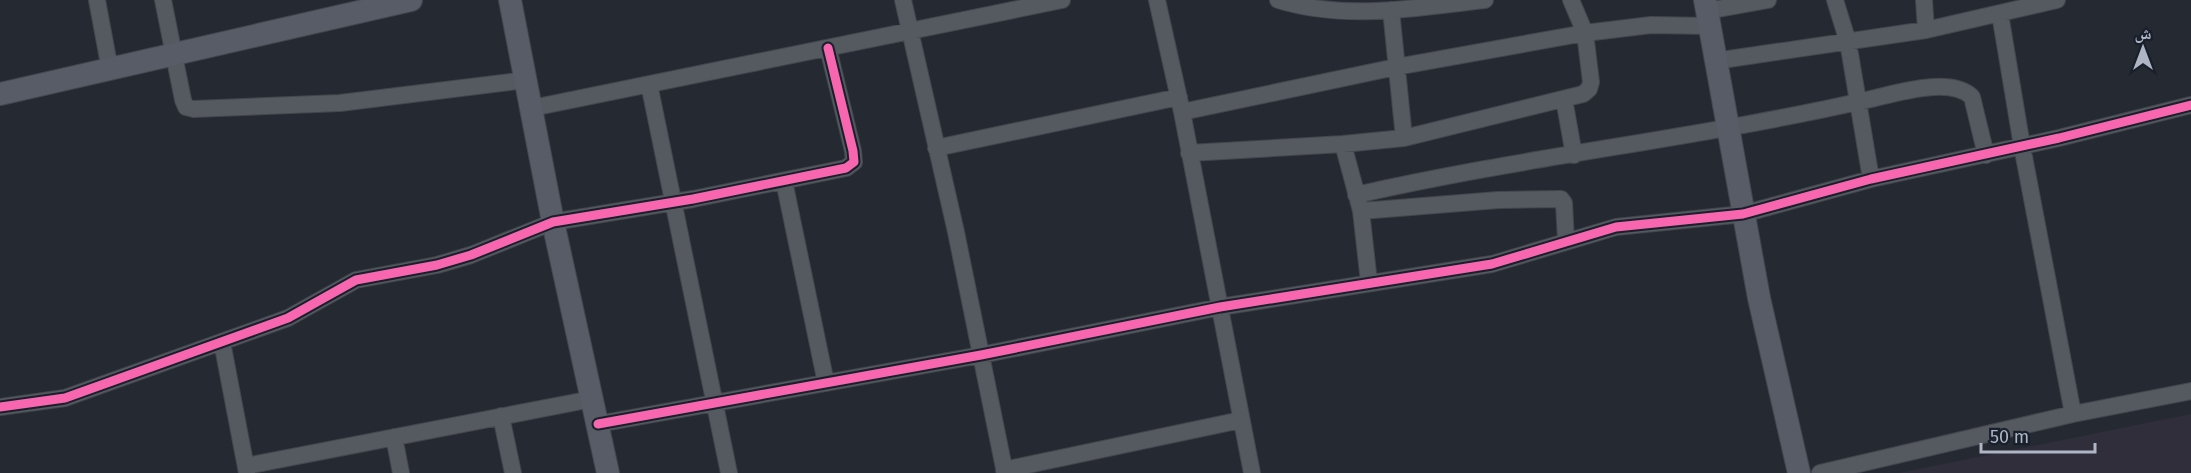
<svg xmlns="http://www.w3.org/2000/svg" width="2191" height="473" viewBox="0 0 2191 473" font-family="'Fira Sans','Noto Naskh Arabic',sans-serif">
  <rect width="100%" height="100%" fill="#252a32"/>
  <!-- medical -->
  <path fill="#302e3b" d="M2191,414V473H1899Z"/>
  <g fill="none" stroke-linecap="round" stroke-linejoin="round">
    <!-- street casing -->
    <g stroke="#43464d" stroke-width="18">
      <path id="street" d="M97,0L108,59L114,65L122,67
        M163,0L183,100L186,107L194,109L340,103L526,80
        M903,0L956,232L1005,473
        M1157,0L1182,112L1252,473
        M1278,0C1347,21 1415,8 1485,0
        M1835,0L1848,42L1871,179
        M1924,0L1926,30
        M1391,10L1404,138
        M1707,11L1768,0
        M2000,14L2022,146L2073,414
        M1715,61L1926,30L2057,0
        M649,84L729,473
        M1564,99L1574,155
        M532,108L1062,0
        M1182,112L1396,67L1585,33L1651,25L1710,26
        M1343,144L1361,211L1369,282
        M936,148L1179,97
        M1189,153L1343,144L1404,138L1583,94L1589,89L1591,82L1585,33L1571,0
        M784,181L826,383
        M1356,195C1527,156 1701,138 1871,99C1897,93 1951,76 1972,97L1986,155
        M1361,211L1498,200L1561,199L1564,203L1566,241
        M222,342L247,473
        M0,407L65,398L288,318L356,280L437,265L471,255L553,222L693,199L846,168L854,162L853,151L828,48
        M501,416L513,473
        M598,424L981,355L1220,307L1492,264L1616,227L1743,214L1871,179L2059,138L2191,105
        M394,437L401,473
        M246,466L592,399
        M1004,470L1241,420
        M1820,473L2073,414L2191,391"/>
    </g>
    <!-- secondary casing -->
    <g stroke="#43464d" stroke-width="24">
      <path id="secondary" d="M510,0L553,222L608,473
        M1705,0L1759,298L1799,473
        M0,94L411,0"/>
    </g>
    <!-- street -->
    <use href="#street" stroke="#555960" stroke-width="16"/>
    <!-- secondary -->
    <use href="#secondary" stroke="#585c66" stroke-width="22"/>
    <!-- cycleway casing -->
    <g stroke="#19202c" stroke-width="13">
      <path id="cycleway" d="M0,407L65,398L288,318L356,280L437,265L471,255L553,222L693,199L846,168L854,162L853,151L828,48
        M598,424L981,355L1220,307L1492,264L1616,227L1743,214L1871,179L2059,138L2191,105"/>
    </g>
    <!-- cycleway -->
    <use href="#cycleway" stroke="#f766af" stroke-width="9"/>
  </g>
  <!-- north arrow -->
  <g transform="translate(2143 48)" stroke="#19202c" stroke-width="4.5" paint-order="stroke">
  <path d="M0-4.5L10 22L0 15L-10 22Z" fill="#aeb5c5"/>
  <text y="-9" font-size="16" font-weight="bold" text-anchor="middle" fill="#aeb5c5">ش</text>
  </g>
  <!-- scale -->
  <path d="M1981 443v9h114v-9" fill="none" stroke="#aeb5c5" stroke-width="3"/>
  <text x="1990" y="443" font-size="18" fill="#aeb5c5" stroke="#19202c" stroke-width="4.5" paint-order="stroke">50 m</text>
</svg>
